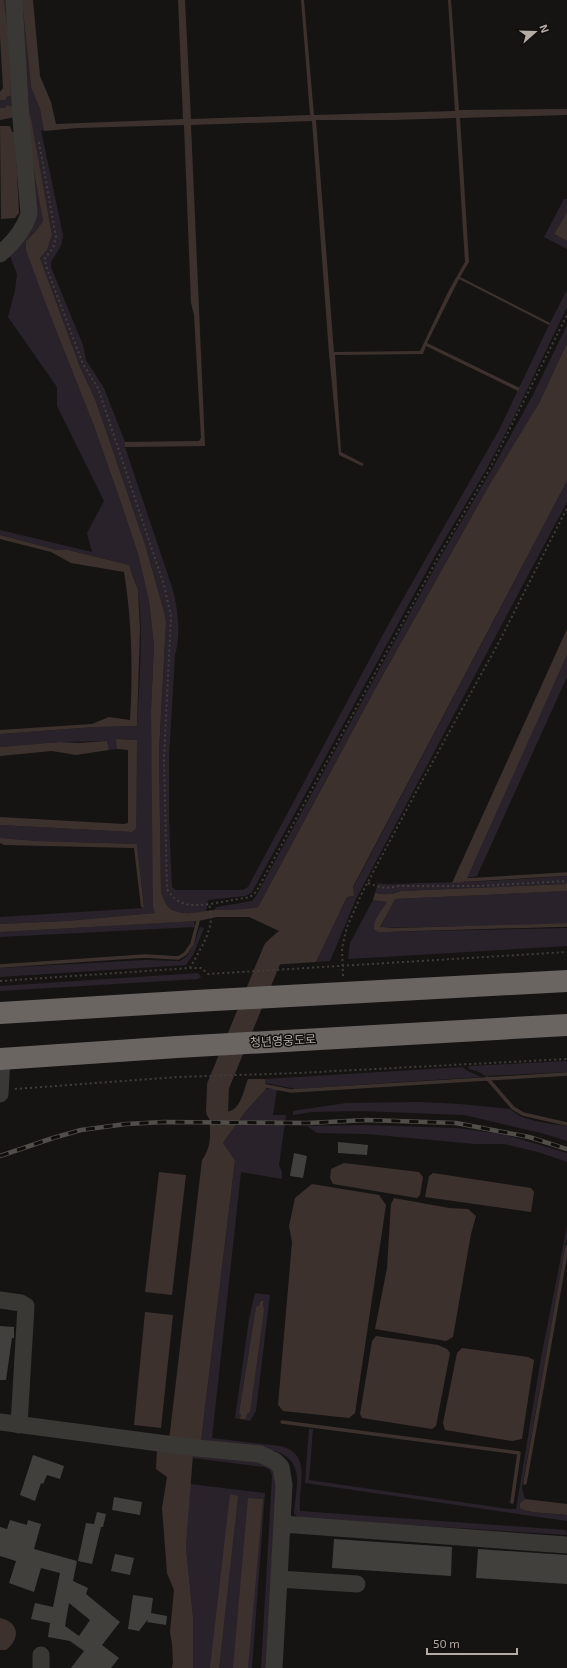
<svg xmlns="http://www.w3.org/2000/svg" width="567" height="1668" viewBox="0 0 567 1668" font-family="'Exo 2','Noto Sans KR',sans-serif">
  <rect width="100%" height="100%" fill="#151413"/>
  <!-- green -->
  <path fill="#29222a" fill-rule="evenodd" d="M4,0H11L15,109L7,106L5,108H0V100H5L6,97L11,96L8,31Z
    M22,0L31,87L40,109L44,131L41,130L63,235L61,246L51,262V267L83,345L86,360L104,388L125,442V447L173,590C178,611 181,633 175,655L169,757V819L172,887L176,890H243L248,887L387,627L499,430L550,323L567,290V307L512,421L486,470L436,554L252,892L246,896L208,900L206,912C193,913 174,916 166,904C163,901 163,896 161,892L159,751L166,622L165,615L145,544L95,399L80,367L40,258L47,250L52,235L29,113Z
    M24,118L43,221L36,231L26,241L50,315L94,426L119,497L138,554L149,601L154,646L151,710L155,913L67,921L0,924V917L144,908L137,844L37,841L0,838V825L132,832L137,740L117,739V749L109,750L107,741L60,742L0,747V734L95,727L137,726C139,682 144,635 138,591C136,582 132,573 129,565L68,550H57L0,535V530L92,552L87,533L104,501L57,406V387L8,317L15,290L17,274L8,251L22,236Z
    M564,199H567V212L554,234L567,241V249L544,237Z
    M567,325V343L539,403L491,482L374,691L258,907L244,910H213L217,907L252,901L256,896L441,556L492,469L533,395Z
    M567,481V502L356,899L330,961L316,962L347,897L354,896L353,888Z
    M567,655V677L477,876L466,878Z
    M567,876V884L401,891C392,895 385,895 375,893L378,883C392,886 407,883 421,883C470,883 518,879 567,876Z
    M567,891V924L380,928L394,899Z
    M373,900L388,902L376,919L378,932L567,928V946L348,959L350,943Z
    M194,921L195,927L0,937V932Z
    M200,927L204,928L193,955L186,965L0,977V968L145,960L180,961L187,956L194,944Z
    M198,973L201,977L198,979L0,991V986Z
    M567,1061V1072L485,1076L479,1072L469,1069L468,1066Z
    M463,1067L466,1070L481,1077L296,1089L265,1083V1079Z
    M266,1089H277L273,1115H286L279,1165L282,1172V1179L241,1172L212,1438L280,1446C314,1454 297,1487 300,1511L566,1530L567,1535L301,1518L297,1517L294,1513C296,1486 306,1462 275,1451L201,1441L235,1160L223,1143L245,1112Z
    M420,1102L460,1104L510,1109C523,1122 549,1123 567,1126V1141L545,1134L464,1115L360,1111L313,1112L293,1115V1111L346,1103Z
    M364,1125L457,1128L503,1134L567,1153V1162L538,1152L504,1144H475L367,1134L317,1133L307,1126Z
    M567,1226V1237L522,1488L525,1499L520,1503V1508C528,1514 556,1513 567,1515V1521L305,1483L309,1429H313L309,1480L509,1509H516L541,1358Z
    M255,1293L270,1295L256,1411L250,1421L235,1418L249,1319ZM264,1301L263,1305L246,1419L239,1413L256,1307Z
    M193,1452L266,1462L277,1473L267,1668H261L272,1476L270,1470L264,1467L192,1458Z
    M190,1484L265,1493L252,1668H193V1617L186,1547Z"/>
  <!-- water -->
  <path fill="#3d312d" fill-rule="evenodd" d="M0,0H4L8,31L11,96L6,97V100H0V92L3,88L0,37Z
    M22,0H33L40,76L51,102L56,124L183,119L178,0H185L191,119L310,115L301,0H304L314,115L455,111L448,0H451L459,110L567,109V115L460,118L469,262L460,277L550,323L549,325L459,279L427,343L520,388L518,391L426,346L423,354L335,355L341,452L364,464L362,466L339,455L329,354L312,121L191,125L205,446L125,447V442L199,441L201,438L194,315L191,303L184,125L77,128L44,131L40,109L31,87ZM456,118L465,262L448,292L420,351L334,352L316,120H394Z
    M7,105L29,113L31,119L52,235L47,250L40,258L80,367L95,399L145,544L165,615L166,622L159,751L161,892C164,900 166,908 175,911C188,916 202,911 215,910C230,910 244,910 258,907L374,691L491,482L539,403L567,343V481L353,887L354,896L347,897L316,962L255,966L269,948L279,931L249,917H217L198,921L0,932V924L67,921L155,913L153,907L151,710L154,646L149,601L138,554L119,497L94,426L50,315L26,250V241L36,231L43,221L24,118L15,117L0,120V108H5Z
    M0,126H10L12,132H15L19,213L15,218L1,219Z
    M567,212V241L554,234Z
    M0,535L57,550H68L129,565L138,590L140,629L137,726L95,727L0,734V730L92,724L109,717L130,720C133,671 132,621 124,572L71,563L51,552L0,539Z
    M567,629V655L466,880L464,882L452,883Z
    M116,739L137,740L136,828L132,832L0,825V817L124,824L128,823V750L117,749Z
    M107,741L109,750L76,755L52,751L0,756V747L60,742L78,743Z
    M0,838L37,841L137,844L144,908L141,907L134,848L4,845L0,843Z
    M567,884V891L395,899L380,927L391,928V932H378L374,929C373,919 382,911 387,902L373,900L375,893C385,895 392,895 401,891Z
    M248,1079H265L266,1089L245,1112L223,1143L235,1160L201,1441H194L186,1547L193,1617V1668H172L173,1663L172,1644L170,1632L174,1590L167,1573L162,1508L167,1477L156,1469L157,1448L168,1449L202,1160C214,1144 209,1128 209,1109C209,1100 212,1091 214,1082L230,1081L219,1111C240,1116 242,1095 248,1079Z
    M344,1163L419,1172L423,1177L420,1195L417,1198L333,1184L330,1178L331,1169Z
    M159,1172L186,1175L172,1295L145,1292Z
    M433,1173L531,1188L534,1192L531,1212L425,1197L429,1176Z
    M312,1184L379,1195L386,1205L355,1413L349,1418L283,1411L278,1405L292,1242L289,1226L295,1198Z
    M394,1198L449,1208L468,1209L476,1216L471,1234L453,1337L446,1341L375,1329L387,1268L391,1204Z
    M261,1301H264L263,1305L264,1310L250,1412L247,1414L246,1419H240L241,1415L239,1413L256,1307L259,1305Z
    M145,1312L173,1315L161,1428L134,1425Z
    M376,1336L438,1345L447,1349L450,1353L436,1426L432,1429L362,1418L360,1414L372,1341Z
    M462,1348L528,1357L534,1360L522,1439L512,1441L445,1430L443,1423L457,1353Z
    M230,1494L238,1496L219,1668H210Z
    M248,1498L263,1499L248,1668H233Z
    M525,1499L567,1504V1515C556,1513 528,1514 520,1508V1503Z
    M0,1618C19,1622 21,1638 6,1650H0Z"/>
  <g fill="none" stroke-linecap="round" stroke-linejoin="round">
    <!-- stream -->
    <path stroke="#3d312d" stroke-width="3.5" d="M466,880L567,874
      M388,930L567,925
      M0,966L145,956L178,958L185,954L192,944L198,921
      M487,1078L513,1108L523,1114L567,1124
      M266,1086L291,1091L567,1074
      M282,1422L519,1453L512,1502
      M525,1483L567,1247"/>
    <!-- river -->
    <path stroke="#3d312d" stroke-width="22" d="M217,1111L218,1086L274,950L284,941"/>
  </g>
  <!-- building -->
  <path fill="#42403d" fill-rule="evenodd" d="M338,1142L368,1145L367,1155L338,1153Z
    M294,1153L307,1156L303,1178L290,1176Z
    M0,1326L14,1327V1338H12L6,1380H0Z
    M33,1455L64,1466L60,1479L47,1475L43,1484L41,1483L35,1501L20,1495Z
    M114,1497L142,1502L140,1515L112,1510Z
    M97,1512L106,1514L103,1527H101L92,1564L78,1561L86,1523L94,1524Z
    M10,1520L27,1525L28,1520L41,1524L34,1549L77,1561L73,1581L88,1588L86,1594L120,1622L102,1645L119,1658L111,1668H71L84,1651L70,1641L48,1637L50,1623L31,1619L35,1603L53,1607L60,1573L41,1568L34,1592L9,1583L16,1561L0,1556V1527L7,1529ZM69,1603L90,1620L79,1636L65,1626Z
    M334,1539L452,1547L451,1576L332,1568Z
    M478,1549L567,1555V1584L476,1578Z
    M115,1554L134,1558L130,1575L111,1571Z
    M133,1595L153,1598L151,1613L167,1616L166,1625L147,1622L148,1619L139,1631L128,1629Z"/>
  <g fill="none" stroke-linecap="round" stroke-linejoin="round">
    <!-- path -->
    <path stroke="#413d3a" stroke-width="2" stroke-dasharray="2 3" stroke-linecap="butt" d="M39,142L56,237L53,248L45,258L46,266L83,364L98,388L164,585L171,616L164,758L167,889C178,907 191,906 210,904
      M368,883C380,888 386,889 399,886H479L567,881
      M190,968C198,953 209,937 211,920C212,914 209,910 210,904L250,897L256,892L440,554L489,470L567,315
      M343,976L342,948L347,927L362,893L416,792L499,642L567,508
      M0,981L190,968H201L208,974L567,952
      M15,1089L177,1077L298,1073L567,1059"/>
    <!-- minor -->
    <path stroke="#3a3834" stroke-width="17" d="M0,254C13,243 24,230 29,214L21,119L14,0
      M0,1094L2,1058
      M0,1300L21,1303L26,1306L19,1425
      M0,1422L197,1448L260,1454L275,1461L281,1467L284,1485L279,1579L357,1584
      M282,1524L567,1545
      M41,1668V1655
      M274,1668L279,1579"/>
    <!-- highway -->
    <path stroke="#6b6561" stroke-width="22" d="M0,1013L196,1001L567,981
      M0,1059L177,1047L567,1025"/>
    <!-- rail casing -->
    <g stroke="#514d49" stroke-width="4.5">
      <path id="rail" d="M0,1156L53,1138L81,1130L126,1124L164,1122L308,1123L367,1120L456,1123L529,1137L567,1149"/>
    </g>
    <!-- rail -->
    <use href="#rail" stroke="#100f0e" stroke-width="3" stroke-dasharray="9" stroke-linecap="butt"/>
  </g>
  <g text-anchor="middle" stroke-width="3" stroke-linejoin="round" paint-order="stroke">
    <!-- street labels -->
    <g font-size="12" fill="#b5aca5" stroke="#100f0e">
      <text transform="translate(283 1041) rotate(-3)" y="4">청년영웅도로</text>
    </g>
  </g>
  <!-- north arrow -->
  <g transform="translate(535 32) rotate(70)" stroke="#100f0e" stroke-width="3" paint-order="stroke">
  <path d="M0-3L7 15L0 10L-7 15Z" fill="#b5aca5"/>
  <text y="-6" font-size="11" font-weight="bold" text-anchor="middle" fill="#b5aca5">N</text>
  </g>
  <!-- scale -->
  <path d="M427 1648v6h90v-6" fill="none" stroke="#b5aca5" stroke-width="2"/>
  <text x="433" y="1648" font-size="12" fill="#b5aca5" stroke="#100f0e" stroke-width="3" paint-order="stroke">50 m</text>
</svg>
